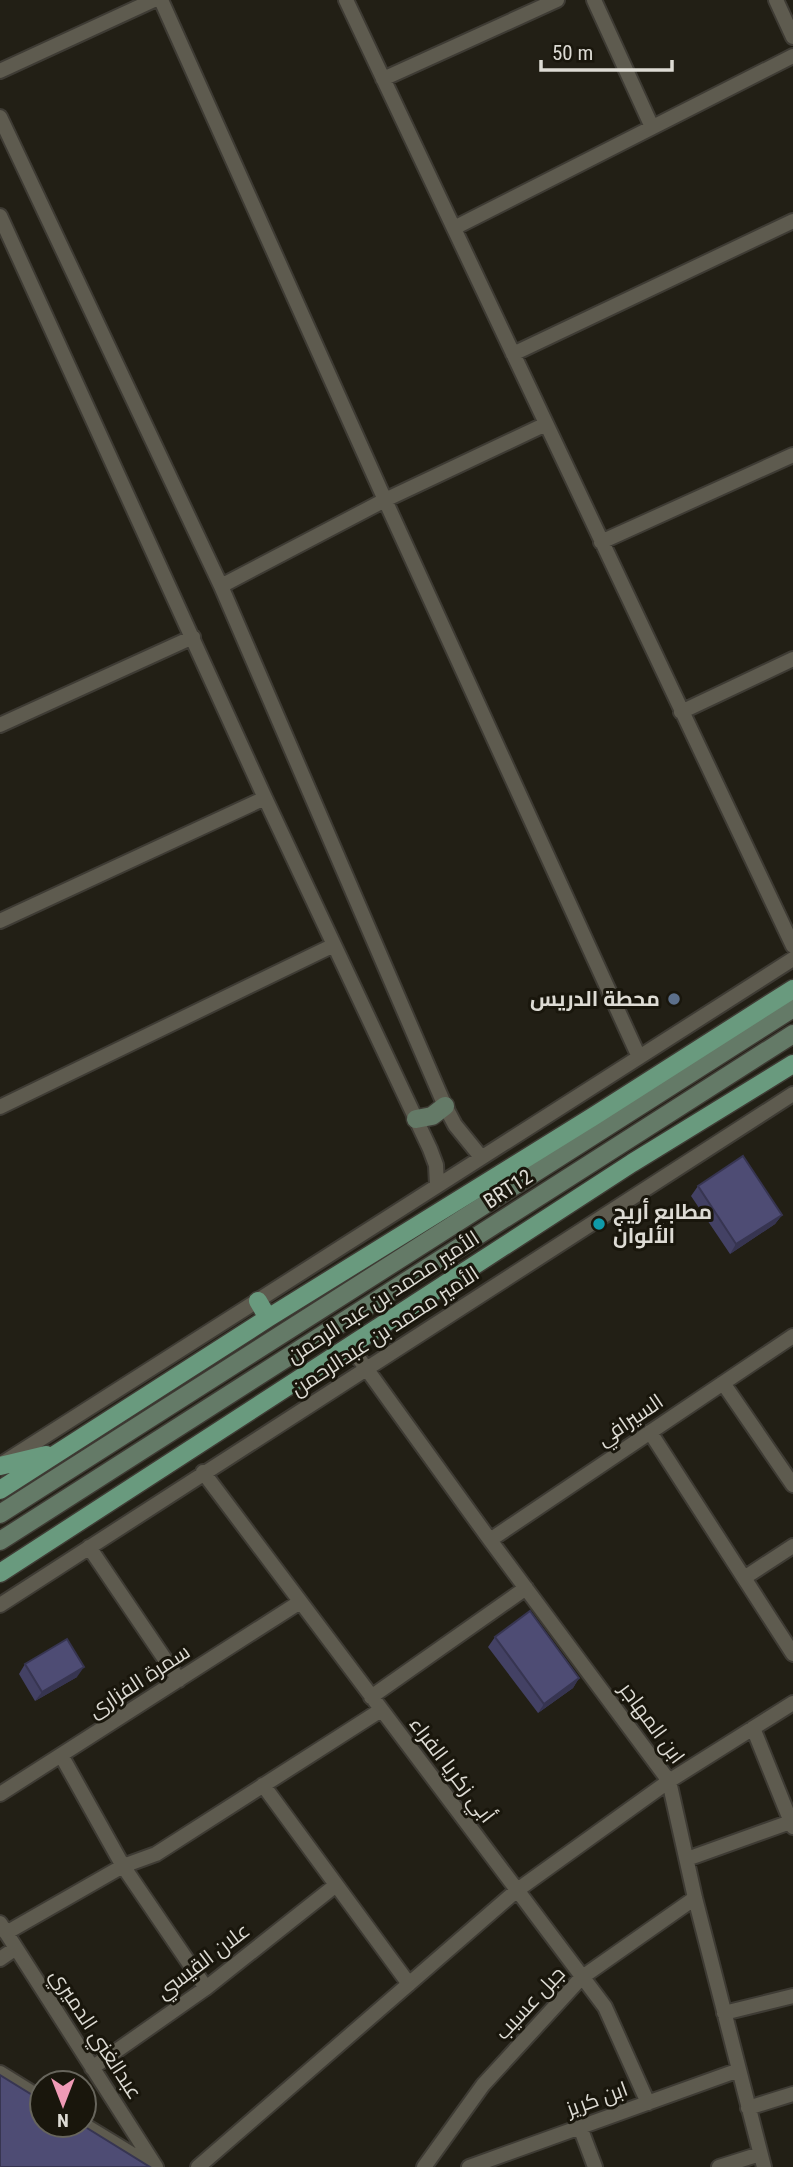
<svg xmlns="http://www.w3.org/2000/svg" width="793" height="2167" viewBox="0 0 793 2167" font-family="'Roboto Condensed',Cairo,sans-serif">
  <rect width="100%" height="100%" fill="#221f15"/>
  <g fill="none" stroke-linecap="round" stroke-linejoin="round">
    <!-- street casing -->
    <g stroke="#3e3b34" stroke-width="18">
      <path id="street" d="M161,0L385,500L639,1057
        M346,0L793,946
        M594,0L652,127
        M776,0L793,37
        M0,71L154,0
        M383,79L557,0
        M0,117L221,586L445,1106L455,1125L481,1157
        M0,216L265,798L430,1149L436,1165L437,1185
        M454,228L793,56
        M513,354L793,221
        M601,542L793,455
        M221,586L385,500L546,424
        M681,712L793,659
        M0,725L193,637
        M0,921L265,798
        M0,1107L334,945
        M350,1346L490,1540L669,1781L695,1898L764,2167
        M723,1383L793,1485
        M650,1432L793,1654
        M3,1463L793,959
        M203,1472L605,2007L648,2103
        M490,1540L793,1336
        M89,1547L179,1680
        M744,1578L793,1546
        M0,1605L793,1094
        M371,1697L526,1588
        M753,1728L793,1827
        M61,1755L123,1866L206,1988
        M263,1785L409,1984
        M0,1794L300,1602
        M687,1859L793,1821
        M0,1923L156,2167
        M6,1933L123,1866L156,1854L381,1710
        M0,1959L16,1948
        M724,2013L793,1996
        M92,2068L206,1988L336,1885
        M0,2073L42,2099
        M748,2108L793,2094
        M84,2125L153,2167
        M580,2127L595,2167
        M198,2167L516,1891L669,1781L793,1703
        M424,2167L483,2085L581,1978L695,1898
        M469,2167L739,2070
        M719,2167L760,2154"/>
    </g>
    <!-- secondary casing -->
    <g stroke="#3e3b34" stroke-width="21">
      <path id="secondary" d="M416,1119L432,1116L445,1106
        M0,1514L793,1008
        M0,1541L793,1034"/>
    </g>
    <!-- primary casing -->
    <g stroke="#3e3b34" stroke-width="21">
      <path id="primary" d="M258,1301L268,1318
        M0,1466L46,1455
        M0,1490L268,1318L594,1116L793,989
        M0,1573L632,1163L793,1064"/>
    </g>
    <!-- street -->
    <use href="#street" stroke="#5e5b4f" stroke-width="14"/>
    <!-- secondary -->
    <use href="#secondary" stroke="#647a67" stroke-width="18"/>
    <!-- primary -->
    <use href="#primary" stroke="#699a7e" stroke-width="18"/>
  </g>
  <!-- wall -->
  <path fill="#434164" d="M698,1186L782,1215L775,1224L730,1254L691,1196Z
    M495,1637L579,1678L573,1688L538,1713L488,1647Z
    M25,1664L77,1677L35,1701L19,1674Z"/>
  <!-- shaded-wall -->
  <path fill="#373551" d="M782,1215L775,1224L730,1254L736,1244Z
    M84,1667L77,1677L35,1701L42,1692Z
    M579,1678L573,1688L538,1713L544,1704Z"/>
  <!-- building -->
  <path fill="#4e4c74" stroke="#373551" stroke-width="2" d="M743,1156L782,1215L736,1244L698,1186Z
    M530,1611L579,1678L544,1704L495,1637Z
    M67,1639L84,1667L42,1692L25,1664Z
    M0,2075L42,2101V2125H82L150,2167H0Z"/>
  <!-- markers -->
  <circle fill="#5c6f8a" stroke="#19160c" stroke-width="2.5" cx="674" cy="999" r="7"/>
  <circle fill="#0f9aa8" stroke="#19160c" stroke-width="2.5" cx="599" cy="1224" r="7"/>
  <g text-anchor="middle" stroke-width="6" stroke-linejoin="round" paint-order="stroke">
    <!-- poi labels -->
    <g font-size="21" font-weight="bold" fill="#dddbd4" stroke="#19160c" text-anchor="end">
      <text x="660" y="1006">محطة الدريس</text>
      <text x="613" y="1219" text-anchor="start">مطابع أريج<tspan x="613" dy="24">الألوان</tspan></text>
    </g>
    <!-- street labels -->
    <g font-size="21" fill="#dddbd4" stroke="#19160c">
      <text transform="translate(508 1189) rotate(-33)" y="7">BRT12</text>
      <text transform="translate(383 1297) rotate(-33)" y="7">الأمير محمد بن عبد الرحمن</text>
      <text transform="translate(385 1331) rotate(-33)" y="7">الأمير محمد بن عبدالرحمن</text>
      <text transform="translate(630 1420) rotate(-34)" y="7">السيرافي</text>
      <text transform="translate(139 1681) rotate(-33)" y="7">سمرة الفزارى</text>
      <text transform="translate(652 1723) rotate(54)" y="7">ابن المهاجر</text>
      <text transform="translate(452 1770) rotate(53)" y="7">أبي زكريا الفراء</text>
      <text transform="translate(203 1961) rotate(-37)" y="7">علان القيسي</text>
      <text transform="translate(530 2003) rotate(-47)" y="7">جبل عسيب</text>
      <text transform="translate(96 2034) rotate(57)" y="7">عبدالغني الدميري</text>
      <text transform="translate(597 2099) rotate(-20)" y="7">ابن كريز</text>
    </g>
  </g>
  <!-- north arrow -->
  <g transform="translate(63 2104) rotate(180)"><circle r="33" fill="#19160c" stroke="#67655c" stroke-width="2"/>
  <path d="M0-5L12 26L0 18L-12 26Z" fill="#f09ab6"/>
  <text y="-10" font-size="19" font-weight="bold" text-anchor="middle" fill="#dddbd4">N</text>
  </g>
  <!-- scale -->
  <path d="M541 60v10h131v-10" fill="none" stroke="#dddbd4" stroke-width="3.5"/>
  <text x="552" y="60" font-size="21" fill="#dddbd4" stroke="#19160c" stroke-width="5" paint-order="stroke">50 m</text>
</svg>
